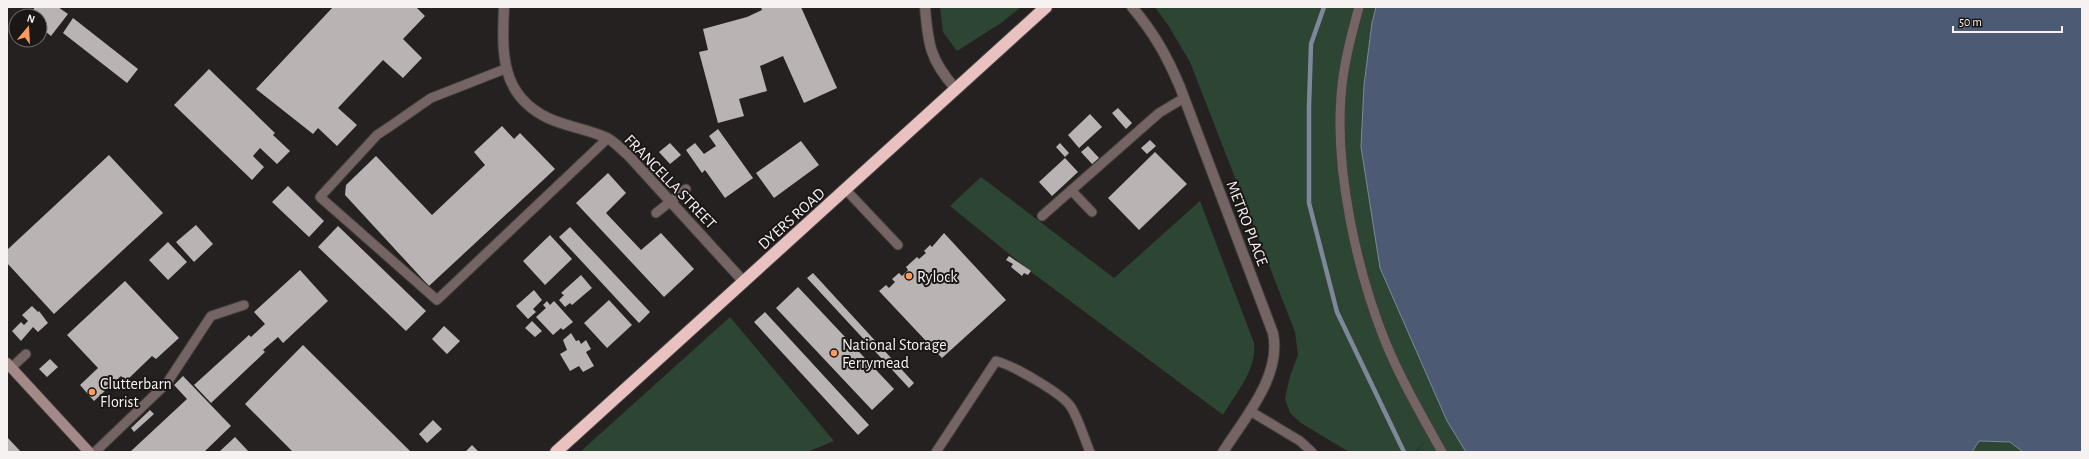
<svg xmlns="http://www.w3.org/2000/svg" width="2089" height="459" viewBox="0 0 2089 459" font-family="'Alegreya Sans',sans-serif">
  <rect width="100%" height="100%" fill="#242120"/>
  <!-- green -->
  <path fill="#2d4634" d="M940,7H1021L1001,23L957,51L943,32Z
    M1155,7H1376L1372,23L1361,147L1380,268L1447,421L1466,452H1416L1428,439L1415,452H1349L1301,423L1290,413L1285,399L1290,376L1298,355L1295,332L1190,62L1168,25Z
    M981,177L1114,278L1200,201L1254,343C1257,370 1236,393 1223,415L1034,274L950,206Z
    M730,317L834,441L807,452H580Z
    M1979,441L2010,442L2023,452H1972Z"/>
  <!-- water -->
  <path fill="#4c5a74" stroke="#7f889a" d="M1376,7H2082V452H2023L2010,442L1979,441L1972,452H1466L1447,421L1380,268L1361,147L1364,85L1372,23Z"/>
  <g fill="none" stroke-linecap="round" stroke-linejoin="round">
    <!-- stream -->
    <path stroke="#7f889a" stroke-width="4.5" d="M1324,7L1311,44L1309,107V203L1337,312L1404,452"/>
  </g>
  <!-- building -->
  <path fill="#b9b4b3" d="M35,7H58L68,14L51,36L40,27V16H29Z
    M333,7H416L425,16L403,39L422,58L403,78L383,60L338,108L357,125L337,146L318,128L313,134L256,89Z
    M761,7H801L837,88L804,103L783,56L760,66L767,91L739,99L744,116L718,123L699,52L708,50L703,29L747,17L762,10Z
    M73,18L138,69L127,83L63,33Z
    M209,69L275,133L273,135L290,151L277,164L260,148L253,156L264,167L252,180L174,105Z
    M1118,108L1132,123L1126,129L1112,113Z
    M1090,114L1102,127L1079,148L1068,135Z
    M502,126L514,139L520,133L555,169L429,286L345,195L346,185L376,156L432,215L485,165L474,152Z
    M718,129L753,178L725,198L705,170L702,173L686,150L695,143L704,154L716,146L709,136Z
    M1150,140L1156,146L1147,154L1141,148Z
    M801,141L819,165L774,198L756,173Z
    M670,143L681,155L670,164L659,152Z
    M1060,143L1069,153L1065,157L1056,147Z
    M1088,146L1099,158L1092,164L1081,152Z
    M1155,152L1187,184L1139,230L1108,198Z
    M109,155L163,213L54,314L7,263V250Z
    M1065,158L1078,172L1052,196L1039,182Z
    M608,173L626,193L606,213L641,250L661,233L694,269L664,297L576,203Z
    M288,186L324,221L309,237L272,202Z
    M196,225L213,244L194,262L176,242Z
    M338,226L426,311L406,331L318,247Z
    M570,227L650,312L639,323L559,237Z
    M944,233L1006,300L942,358L879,291L886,285L889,288L895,282L892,279L899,273L902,276L908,270L906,267L917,257L919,259L926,253L924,251L930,245L932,247Z
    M550,235L572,259L545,285L523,261Z
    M168,242L187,262L168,280L149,260Z
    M1009,256L1031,271L1028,275L1024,273L1022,276L1011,267L1013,264L1006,260Z
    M300,270L328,301L283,343L278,337L263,350L265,352L211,403L194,385L249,335L251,337L265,324L254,312Z
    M813,273L914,383L909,388L807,278Z
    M581,275L592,288L572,305L570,303L565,307L559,300L564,295L561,293Z
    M125,281L179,338L156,359L152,356L126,381L121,376L94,401L80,385L98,368L67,335Z
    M798,287L894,389L872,410L776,308Z
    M534,290L542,300L533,309L536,312L528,319L516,306Z
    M609,300L632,325L607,348L584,323Z
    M547,301L550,305L554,301L573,322L563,330L561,328L553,335L536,317L546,308L543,305Z
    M32,306L38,312L39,311L48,323L38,332L33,327L21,341L12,331L21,322L24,325L28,321L22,315Z
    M765,312L869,425L858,435L754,322Z
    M532,321L542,331L535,337L525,328Z
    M444,326L460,341L447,354L432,339Z
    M571,333L576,341L579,340L581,344L586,340L591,349L586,352L594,366L583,372L579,366L570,371L560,354L567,350L563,340Z
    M303,345L411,452H293L245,404Z
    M50,359L58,367L47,377L39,369Z
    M183,376L231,426L204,452H130L187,399L174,385Z
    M150,410L154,414L134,432L131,428Z
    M433,420L442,429L427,443L419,434Z
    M7,437L21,452H7Z
    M235,437L249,452H219Z
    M472,445L479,452H465Z"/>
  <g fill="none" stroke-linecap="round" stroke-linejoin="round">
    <!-- lane casing -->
    <g stroke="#413e3d" stroke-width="11">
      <path id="lane" d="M1359,7C1351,36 1343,66 1341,96C1335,172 1357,271 1385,341C1401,380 1422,416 1442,452
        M505,69L431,98L392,125L377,135L320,197L437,300L608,138
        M846,190L898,245
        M1071,190L1092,212
        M656,213L686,189
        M1042,216L1159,113L1184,98
        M11,368L26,354
        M1250,411L1300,441L1312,452
        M95,452L167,383L211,316L244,305
        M936,452L996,361C1012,365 1062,393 1071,407C1079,420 1084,438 1090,452"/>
    </g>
    <!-- street casing -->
    <g stroke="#413e3d" stroke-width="12">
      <path id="street" d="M504,7C502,53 500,95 548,118C567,127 588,129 607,138C614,141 622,150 628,155L744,282
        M925,7C928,44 930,60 955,88
        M1132,7C1154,33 1167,56 1180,87L1273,333C1282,376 1245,417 1223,452"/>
    </g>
    <!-- secondary casing -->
    <g stroke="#413e3d" stroke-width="12">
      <path id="secondary" d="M7,363L89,452"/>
    </g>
    <!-- highway casing -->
    <g stroke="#413e3d" stroke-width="14">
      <path id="highway" d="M556,452L1046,7"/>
    </g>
    <!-- lane -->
    <use href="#lane" stroke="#746463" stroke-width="9"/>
    <!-- street -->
    <use href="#street" stroke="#746463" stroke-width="10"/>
    <!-- secondary -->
    <use href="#secondary" stroke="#a38a88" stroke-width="10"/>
    <!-- highway -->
    <use href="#highway" stroke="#e9c1c0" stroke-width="12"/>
  </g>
  <!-- markers -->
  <g fill="#ff9b5a" stroke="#1b1716" stroke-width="1.5">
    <circle cx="909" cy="276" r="4"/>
    <circle cx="834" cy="353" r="4"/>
    <circle cx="92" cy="392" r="4"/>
  </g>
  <g text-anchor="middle" stroke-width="4" stroke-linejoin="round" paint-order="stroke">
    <!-- street labels -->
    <g font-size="16" fill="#f5f2f1" stroke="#1b1716">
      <text transform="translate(671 181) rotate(46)" y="6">FRANCELLA STREET</text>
      <text transform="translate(791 218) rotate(-42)" y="6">DYERS ROAD</text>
      <text transform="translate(1248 223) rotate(69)" y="6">METRO PLACE</text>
    </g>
    <!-- poi labels -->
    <g font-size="16" fill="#f5f2f1" stroke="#1b1716" text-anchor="start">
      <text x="917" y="282">Rylock</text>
      <text x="842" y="350">National Storage<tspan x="842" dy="18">Ferrymead</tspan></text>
      <text x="100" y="389">Clutterbarn<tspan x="100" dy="18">Florist</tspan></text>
    </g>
  </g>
  <!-- border -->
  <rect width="2089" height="459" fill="none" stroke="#f5f2f1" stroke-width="16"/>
  <!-- north arrow -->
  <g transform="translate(28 28) rotate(18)"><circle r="19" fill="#1b1716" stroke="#726f6e"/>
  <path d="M0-3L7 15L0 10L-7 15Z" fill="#ff9b5a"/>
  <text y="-6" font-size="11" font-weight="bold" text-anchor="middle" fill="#f5f2f1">N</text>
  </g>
  <!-- scale -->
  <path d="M1953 26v6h109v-6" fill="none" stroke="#f5f2f1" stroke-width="2"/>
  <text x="1959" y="26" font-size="12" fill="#f5f2f1" stroke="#1b1716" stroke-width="3" paint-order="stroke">50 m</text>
</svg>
